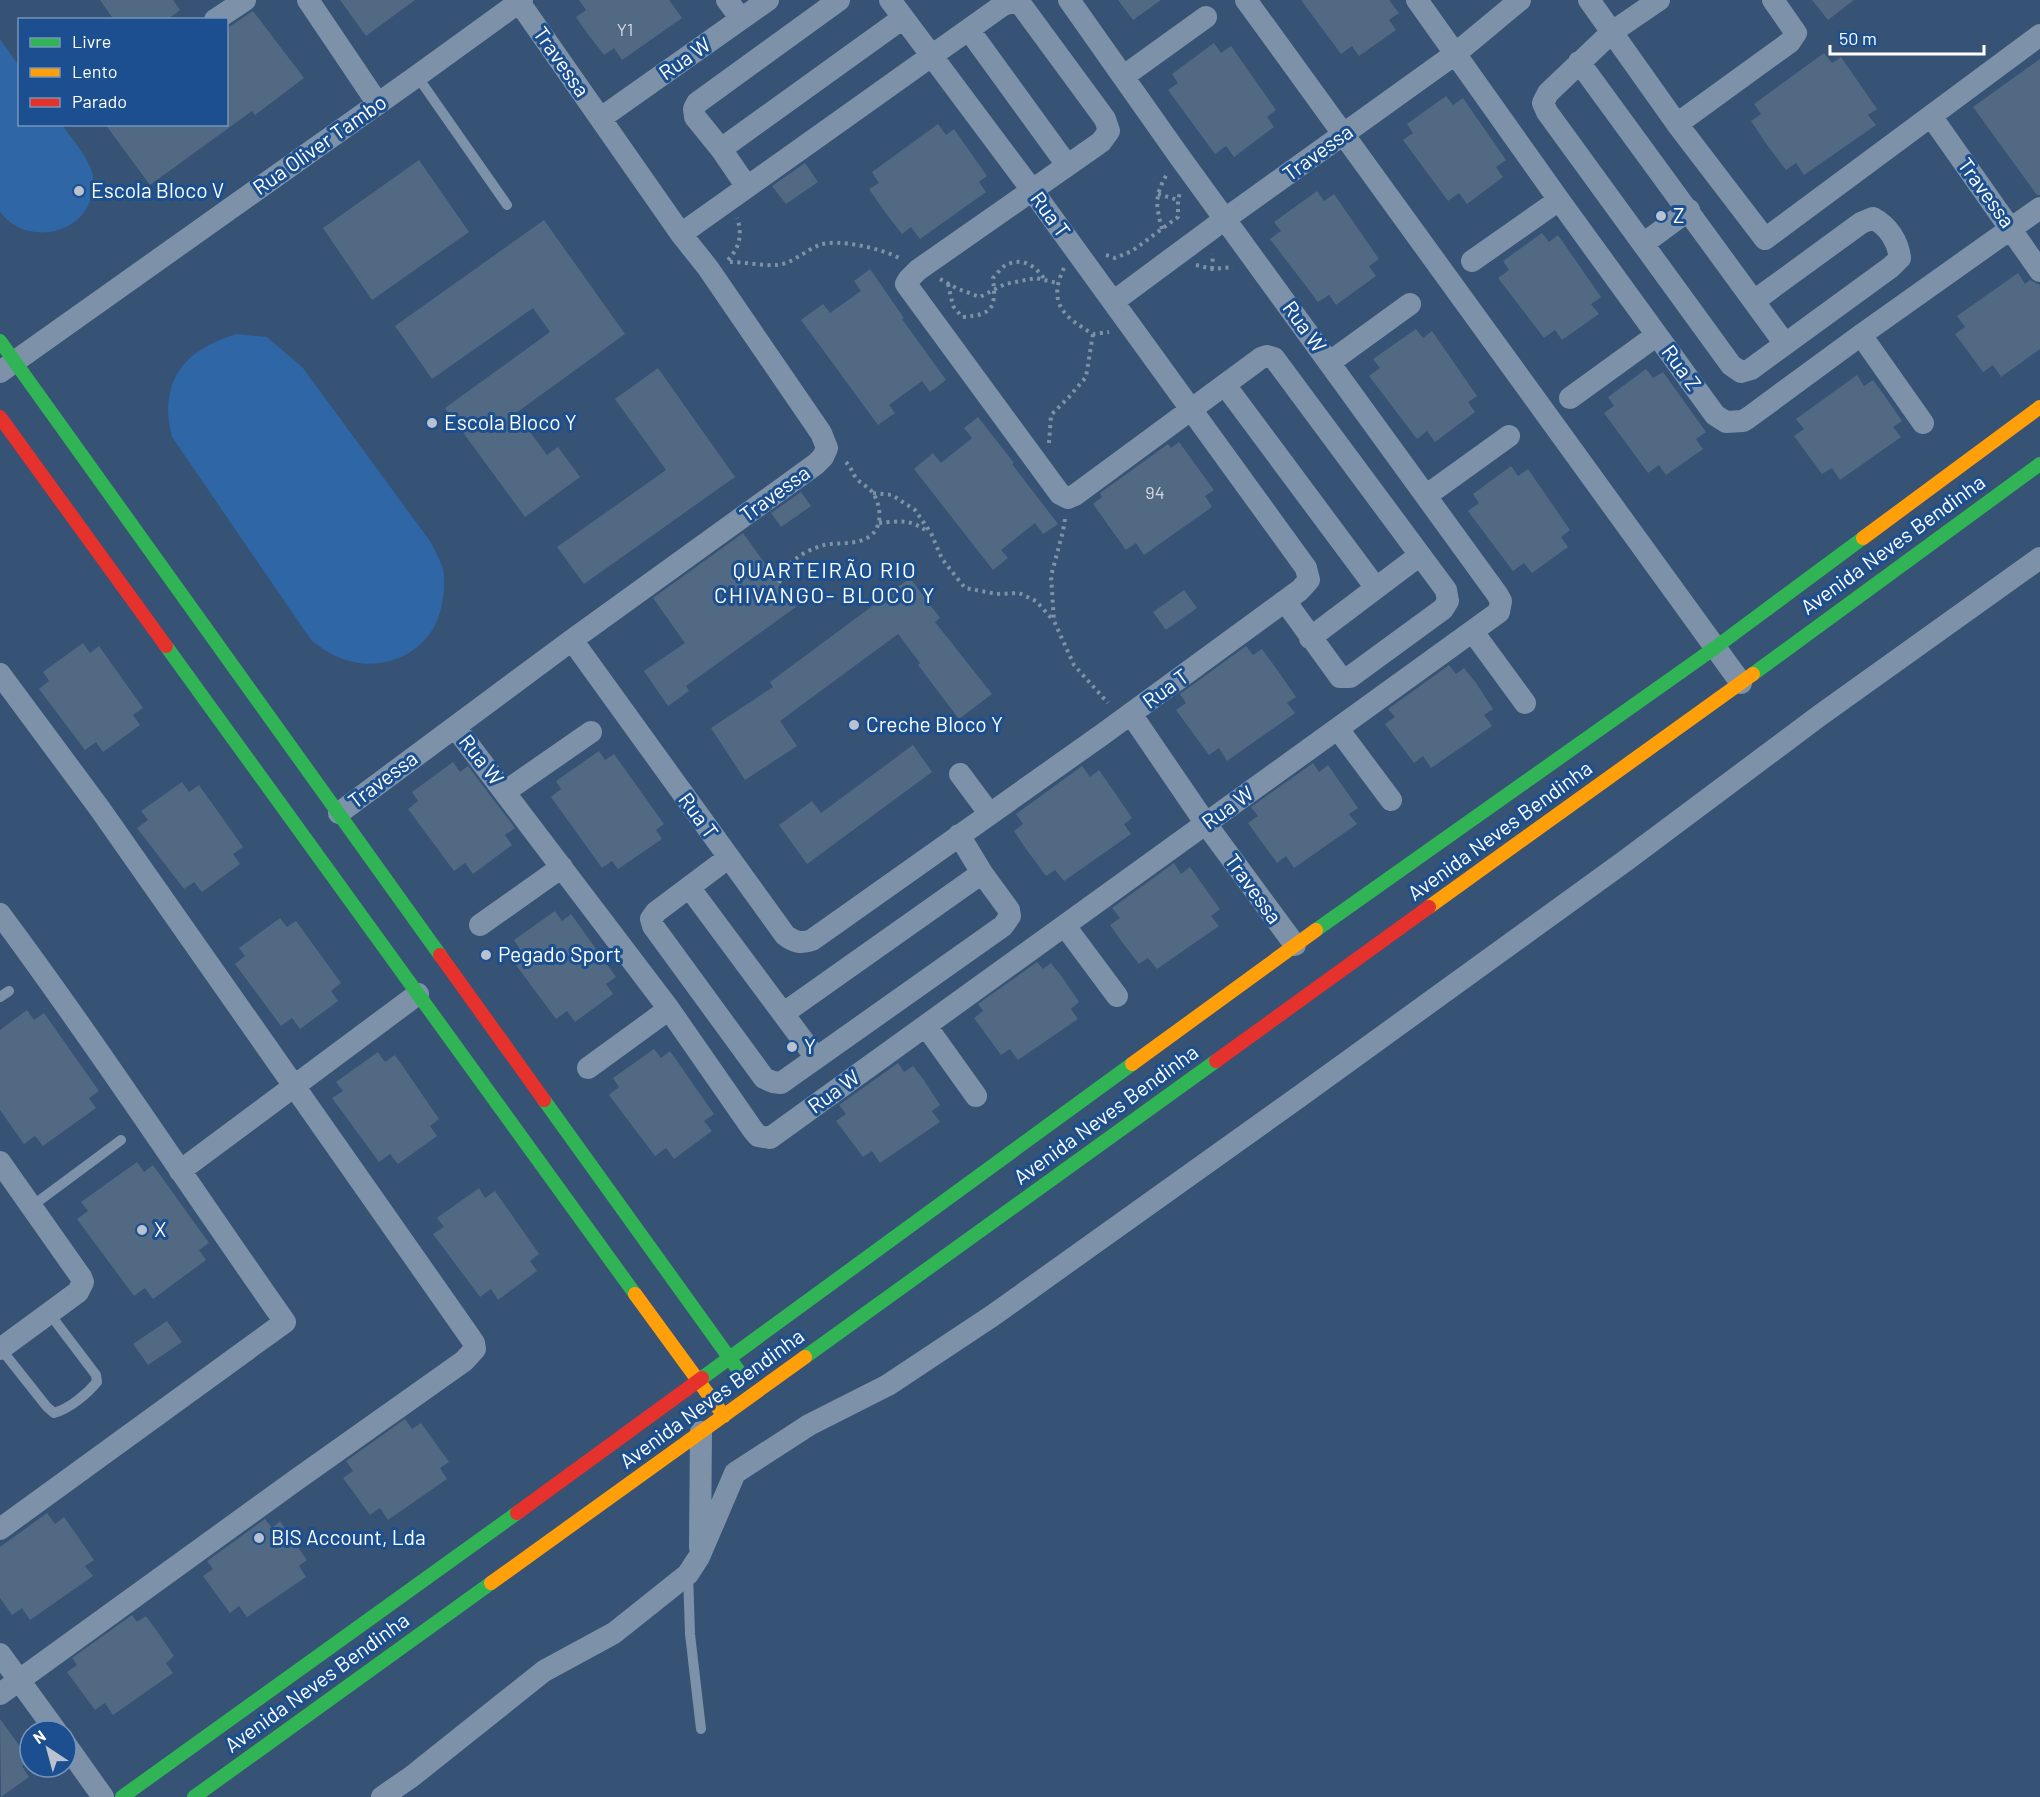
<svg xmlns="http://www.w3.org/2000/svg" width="2040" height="1797" viewBox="0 0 2040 1797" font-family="Barlow,sans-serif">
  <rect width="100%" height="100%" fill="#365274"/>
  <!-- green -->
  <path fill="#2f66a5" d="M0,39L19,66L20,124L62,125C72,139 86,154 92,172C94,176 93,181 93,186C92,233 27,249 0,212Z
    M237,334L267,337L303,368L430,541C434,549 439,557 442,566C446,579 444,595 441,608C432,652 384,674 343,659C331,655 321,648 311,640L172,437C170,428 168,419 168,410C169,365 198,346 237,334Z"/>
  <!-- building -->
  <path fill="#526984" d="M100,0H173L180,10L167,20H114Z
    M340,0H415L366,36Z
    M579,0H669L682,18L622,60L614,48L604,55L587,33L576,17L586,10Z
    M1118,0H1161L1133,20Z
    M1301,0H1389L1399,13L1389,20L1396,30L1359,56L1352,46L1341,54Z
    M1812,0H1854L1828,20Z
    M253,11L304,78L255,115L252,111L150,185L105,124H226V29Z
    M1214,43L1221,53L1231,46L1276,110L1267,117L1274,127L1234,157L1226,146L1215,154L1168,90L1178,83L1172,74Z
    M1824,53L1832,63L1841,57L1877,109L1868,115L1876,125L1804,175L1796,163L1786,170L1767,145L1751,121L1761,114L1754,104Z
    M2040,59V195H2037L1973,107Z
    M1446,96L1453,105L1463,98L1506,160L1496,167L1503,177L1467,204L1459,193L1448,201L1403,140L1413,133L1407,124Z
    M938,124L946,135L954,129L987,176L979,182L986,192L920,239L911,227L902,234L885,212L869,189L879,183L872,172Z
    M419,160L469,232L372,300L323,228Z
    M805,163L818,182L786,204L772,186Z
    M1317,191L1324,201L1334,194L1379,259L1369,266L1376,276L1336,305L1329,295L1318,302L1270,239L1281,231L1274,222Z
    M544,220L625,334L516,413L547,455L558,447L580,477L525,517L445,408L550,332L533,308L432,379L395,326Z
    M1542,233L1549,242L1558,235L1601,297L1591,304L1599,314L1562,340L1555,330L1544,338L1498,278L1509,270L1503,261Z
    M870,269L904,318L902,319L946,380L930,392L922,381L889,405L895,413L878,425L801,320L823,304L830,313L861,291L854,281Z
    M2018,273L2025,284L2030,280L2040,285V349L2001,377L1993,365L1983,372L1955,334L1965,327L1957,316Z
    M1416,329L1423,338L1432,331L1477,396L1468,402L1475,412L1435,442L1427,431L1417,439L1369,376L1380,368L1373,359Z
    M658,368L735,477L584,584L557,547L666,470L615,399Z
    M1646,369L1653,378L1663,372L1706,432L1696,439L1703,449L1666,475L1659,465L1648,473L1604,413L1614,406L1608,397Z
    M1857,375L1864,386L1873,380L1884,395L1902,421L1893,427L1901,437L1840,480L1832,468L1822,474L1794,436L1804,429L1796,419Z
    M978,417L1014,463L1012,464L1058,524L1043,534L1035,523L1001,550L1008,558L993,570L914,469L933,453L941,463L972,438L964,428Z
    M1179,442L1214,490L1205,496L1212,507L1144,555L1136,543L1126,550L1093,504L1102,497L1100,493L1168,444L1171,448Z
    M1511,466L1518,476L1528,469L1570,530L1561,537L1568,547L1532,573L1524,563L1513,571L1468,511L1479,503L1473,494Z
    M801,492L811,506L781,527L771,513Z
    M743,533L796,607L686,686L689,691L668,706L644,671L685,643L653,598Z
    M910,578L940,618L935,622L992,694L959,719L918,665L920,663L898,634L780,721L797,746L745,780L711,728L773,687L770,682Z
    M1184,590L1197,608L1166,630L1153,612Z
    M83,643L90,653L99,646L143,708L133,715L140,725L103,752L96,742L85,750L39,689L49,681L43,672Z
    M1246,646L1253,655L1262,649L1278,671L1296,697L1287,703L1295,713L1227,761L1219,748L1209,755L1176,710L1186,703L1180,694Z
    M1449,665L1456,674L1464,668L1476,683L1493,709L1484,715L1492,726L1431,768L1423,756L1414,763L1385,724L1395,717L1388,709Z
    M913,745L932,772L807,864L779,825L812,801L821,813Z
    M599,751L605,760L614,754L664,824L656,830L662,839L618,869L612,861L602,868L551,797L561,789L556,781Z
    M453,762L460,772L468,766L515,828L505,835L512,845L473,874L465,863L454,871L408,809L418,801L412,792Z
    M1313,763L1319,772L1328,765L1358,808L1349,814L1357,824L1294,868L1286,856L1277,863L1248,823L1258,816L1251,807Z
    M1082,766L1090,777L1099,770L1113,790L1132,818L1124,824L1131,834L1064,881L1055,870L1046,876L1026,849L1014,831L1023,824L1016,814Z
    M182,782L189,792L199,785L243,847L233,854L240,864L202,892L194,882L184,889L137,828L148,820L141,811Z
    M1174,863L1181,874L1190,867L1202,884L1220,909L1211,916L1219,926L1157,969L1148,958L1139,964L1122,942L1110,925L1120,918L1112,908Z
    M555,911L562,921L571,914L616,977L606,984L613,994L575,1022L567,1011L556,1019L510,957L520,949L514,940Z
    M280,918L287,927L296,921L341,983L331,991L338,1001L300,1029L292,1018L281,1026L235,964L245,956L239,948Z
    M1037,962L1043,969L1051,963L1062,977L1079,1002L1071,1009L1078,1019L1018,1060L1010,1049L1001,1055L974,1018L983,1011L978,1004Z
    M27,1010L34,1020L44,1013L99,1091L89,1098L96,1108L43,1146L35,1136L24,1144L0,1110V1030Z
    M654,1049L661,1058L670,1051L714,1114L704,1121L712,1131L674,1159L666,1148L655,1156L609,1095L619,1087L613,1078Z
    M378,1052L385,1062L395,1055L439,1119L430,1126L437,1136L398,1164L390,1154L379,1162L332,1098L343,1091L336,1082Z
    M898,1063L904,1072L913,1066L923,1079L940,1105L932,1111L940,1122L880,1163L872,1151L863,1157L836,1121L846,1114L839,1105Z
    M137,1162L144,1172L153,1165L209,1243L199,1250L206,1260L153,1299L145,1288L134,1296L77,1219L88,1211L81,1202Z
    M479,1188L485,1198L495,1191L539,1254L530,1261L537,1271L498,1300L491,1289L480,1297L433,1234L444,1227L437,1218Z
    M167,1321L182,1342L148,1365L133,1344Z
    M405,1419L412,1429L421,1423L449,1462L440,1468L447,1479L388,1520L380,1508L370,1515L343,1478L353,1471L346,1461Z
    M47,1513L55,1524L64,1517L76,1534L94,1560L85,1566L93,1576L30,1620L22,1608L12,1615L0,1598V1547Z
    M265,1519L272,1528L280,1521L289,1535L307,1560L299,1566L306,1577L247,1617L239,1606L230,1613L203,1576L213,1569L207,1561Z
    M132,1615L137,1622L146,1616L157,1631L174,1656L166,1663L173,1673L113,1715L105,1703L95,1710L67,1672L77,1665L72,1658Z
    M0,1719L30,1760L22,1766L29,1777L1,1797Z"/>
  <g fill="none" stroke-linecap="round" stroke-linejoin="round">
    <!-- path -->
    <path stroke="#7d92a8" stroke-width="4" stroke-dasharray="3 4.5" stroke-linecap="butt" d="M1158,194L1178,200
      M1162,229C1156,206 1154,196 1167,174
      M1106,255L1115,258L1132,251L1178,217V200L1180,193
      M728,260C739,248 743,235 737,218
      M730,262C744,262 764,266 777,265C793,263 805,251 819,245C838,238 884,249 901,259
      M1196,265L1212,269L1233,267
      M1064,268C1047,303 1064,317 1093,334L1109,332
      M1212,269L1213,254
      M940,279L958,289L980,297L1005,284L1036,278L1057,283
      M948,284L953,306L962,317C994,315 996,307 993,278C997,274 1002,266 1008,264C1025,257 1037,268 1046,281
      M1049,443L1051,415L1069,397L1086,377L1093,334
      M873,493L892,495L915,510L931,533L942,559L965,588L997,594L1019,593L1036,601L1054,621
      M1065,519L1063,531L1051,576L1054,621L1074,665L1108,703
      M879,523C900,521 909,519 927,531
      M779,583C781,578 783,571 787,567C796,556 816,545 831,544C843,543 856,544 867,538C883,530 882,507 873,493C869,487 861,484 856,478C851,471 851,465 843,460"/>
    <!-- lane -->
    <path stroke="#7d92a8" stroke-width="10" d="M417,76L507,205
      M0,997L9,991
      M32,1206L121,1140
      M1,1349L47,1407L54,1413C70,1408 87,1394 97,1382L96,1375L49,1313
      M688,1574L690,1634L701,1729"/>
    <!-- street -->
    <path stroke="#7d92a8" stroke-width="22" d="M308,0L378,104
      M727,0L741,19
      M1246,0L1741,683
      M1417,0L1559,200L1715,415L1726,422L1743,421L1748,418L1861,335L2040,208
      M1589,0L1677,124L1765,239L2040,35
      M1659,0L1612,32L1548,93L1543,103L1547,112L1731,365L1741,372L1751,369L1891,267L1900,258C1898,241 1888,226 1873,218L1861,223L1754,301
      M215,20L245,0
      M969,30L1067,165
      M1579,62L1785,344
      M1124,76L1206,17
      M1931,116L2040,271
      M601,118L768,0
      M1677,124L1790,42L1796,33L1773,0
      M721,149L903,18
      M747,187L721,149L695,117L694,109L697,103L839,0
      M681,234L1003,5L1014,2L1022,6L1105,119L1109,131L1101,142L918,270L909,279L906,284L1060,494L1068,498L1075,495L1261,358L1267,356L1274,358L1446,590L1448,601L1443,609L1350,677H1340L1285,601
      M1643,244L1689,210
      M1472,261L1559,200
      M1113,302L1225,219L1455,54L1520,0
      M1861,335L1923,423
      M1330,362L1410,304
      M0,372L417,76L522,0
      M1225,385L1376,588
      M1570,398L1657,335
      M1427,495L1509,436
      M1473,632L1525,703
      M1310,638L1420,555
      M572,640L785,935C794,942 801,944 812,940L1103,734L1300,590L1309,580L1306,568L1032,190L890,0
      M0,674L100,809L470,1337L474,1343L475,1349L464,1361L296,1480L0,1694
      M1131,714L1206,824L1295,945
      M455,727L669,1009L753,1130L758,1136L770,1138L1499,612L1501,601L1497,594L1179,156L1069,0
      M1338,729L1391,800
      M960,774L989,813
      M506,791L591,732
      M339,813L572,640L816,464L823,457L827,448L821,433L708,268L681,234L519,2
      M728,858L656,912L651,919L653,926L764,1078L773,1082L781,1083L1003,926L1010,916L1009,910L982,873L959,835
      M689,887L816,1058
      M0,914C99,1047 189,1186 285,1322L0,1529
      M480,925L562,867
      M1065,926L1117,996
      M784,1013L982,873
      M926,1026L976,1096
      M588,1068L669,1009
      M0,1162L81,1277L83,1282L78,1292L0,1349
      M180,1171L418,994
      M700,1547L701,1432
      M0,1654L56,1731
      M66,1745L103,1797
      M382,1797L411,1777L544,1671L614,1633L688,1574L699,1557L735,1473L809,1425L888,1385L992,1316L1296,1099L1625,861L1819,716L2040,558"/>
    <!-- fast -->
    <path stroke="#30b455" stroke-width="14" d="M0,341L440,955
      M166,646L635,1294
      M1753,674L2040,464
      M1316,930L1716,647L1863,538
      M544,1100L741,1374
      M805,1357L1216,1061
      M702,1378L1132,1064
      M122,1797L517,1513
      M194,1797L491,1583"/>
    <!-- slow -->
    <path stroke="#ff9f0a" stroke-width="14" d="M1863,538L2040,407
      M1429,907L1753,674
      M1132,1064L1316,930
      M635,1294L724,1416
      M491,1583L805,1357"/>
    <!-- jam -->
    <path stroke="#e5322d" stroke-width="14" d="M0,417L166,646
      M440,955L544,1100
      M1216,1061L1429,907
      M517,1513L702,1378"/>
  </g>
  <!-- markers -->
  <g fill="#b9c2ce" stroke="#1b4f8f" stroke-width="2">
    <circle cx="79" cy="191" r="6"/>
    <circle cx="1661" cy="216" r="6"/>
    <circle cx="432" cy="423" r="6"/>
    <circle cx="854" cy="725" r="6"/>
    <circle cx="486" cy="955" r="6"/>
    <circle cx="792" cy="1047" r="6"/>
    <circle cx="142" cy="1230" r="6"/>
    <circle cx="259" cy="1538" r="6"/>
  </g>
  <g text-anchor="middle" stroke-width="6" stroke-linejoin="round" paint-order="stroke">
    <!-- number labels -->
    <g font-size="18" fill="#d4dae0">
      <text x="625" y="36">Y1</text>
      <text x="1155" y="499">94</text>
    </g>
    <!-- street labels -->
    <g font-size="21" fill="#fff" stroke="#1b4f8f">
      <text transform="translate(685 59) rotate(-35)" y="7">Rua W</text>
      <text transform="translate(561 62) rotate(55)" y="7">Travessa</text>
      <text transform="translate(320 145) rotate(-35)" y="7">Rua Oliver Tambo</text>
      <text transform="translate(1318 153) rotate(-36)" y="7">Travessa</text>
      <text transform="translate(1986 193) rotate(54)" y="7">Travessa</text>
      <text transform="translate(1050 215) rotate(54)" y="7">Rua T</text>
      <text transform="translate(1304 327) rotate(54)" y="7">Rua W</text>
      <text transform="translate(1681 368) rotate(54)" y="7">Rua Z</text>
      <text transform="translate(775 494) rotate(-36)" y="7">Travessa</text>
      <text transform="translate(1893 545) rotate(-36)" y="7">Avenida Neves Bendinha</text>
      <text transform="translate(1166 689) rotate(-36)" y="7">Rua T</text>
      <text transform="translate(481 760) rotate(52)" y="7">Rua W</text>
      <text transform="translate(383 780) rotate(-37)" y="7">Travessa</text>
      <text transform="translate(1228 808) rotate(-36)" y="7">Rua W</text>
      <text transform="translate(698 816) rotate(54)" y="7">Rua T</text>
      <text transform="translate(1500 831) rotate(-36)" y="7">Avenida Neves Bendinha</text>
      <text transform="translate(1253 889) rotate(54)" y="7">Travessa</text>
      <text transform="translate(834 1092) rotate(-36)" y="7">Rua W</text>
      <text transform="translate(1106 1115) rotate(-36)" y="7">Avenida Neves Bendinha</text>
      <text transform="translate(712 1399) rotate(-36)" y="7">Avenida Neves Bendinha</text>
      <text transform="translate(317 1683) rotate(-36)" y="7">Avenida Neves Bendinha</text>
    </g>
    <!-- poi labels -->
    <g font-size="21" fill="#fff" stroke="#1b4f8f" text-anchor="start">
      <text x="91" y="198">Escola Bloco V</text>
      <text x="1673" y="223">Z</text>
      <text x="444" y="430">Escola Bloco Y</text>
      <text x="866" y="732">Creche Bloco Y</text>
      <text x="498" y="962">Pegado Sport</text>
      <text x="804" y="1054">Y</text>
      <text x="154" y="1237">X</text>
      <text x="271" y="1545">BIS Account, Lda</text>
    </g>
    <!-- neighbourhood labels -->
    <g font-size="22" letter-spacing="1.5" fill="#fff" stroke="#1b4f8f">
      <text x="825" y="578">QUARTEIRÃO RIO<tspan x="825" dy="25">CHIVANGO- BLOCO Y</tspan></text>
    </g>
  </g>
  <!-- legend -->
  <rect x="18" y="18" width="210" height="108" fill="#1b4f8f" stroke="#7695bc" stroke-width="1.5"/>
  <rect x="30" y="38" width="30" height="9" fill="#30b455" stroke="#7695bc" stroke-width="1.5"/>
  <text x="72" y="48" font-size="18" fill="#ffffff">Livre</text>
  <rect x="30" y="68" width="30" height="9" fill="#ff9f0a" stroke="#7695bc" stroke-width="1.5"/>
  <text x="72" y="78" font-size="18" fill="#ffffff">Lento</text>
  <rect x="30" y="98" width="30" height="9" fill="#e5322d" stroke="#7695bc" stroke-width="1.5"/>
  <text x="72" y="108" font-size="18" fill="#ffffff">Parado</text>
  <!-- north arrow -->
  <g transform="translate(48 1749) rotate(324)"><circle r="28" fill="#1b4f8f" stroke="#7695bc" stroke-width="1.5"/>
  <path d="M0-4.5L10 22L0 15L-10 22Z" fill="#b9c2ce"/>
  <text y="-9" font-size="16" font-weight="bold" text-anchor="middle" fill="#ffffff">N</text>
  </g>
  <!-- scale -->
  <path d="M1830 45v9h154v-9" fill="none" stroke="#ffffff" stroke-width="3"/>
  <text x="1839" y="45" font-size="18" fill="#ffffff" stroke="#1b4f8f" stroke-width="4.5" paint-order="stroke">50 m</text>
</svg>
